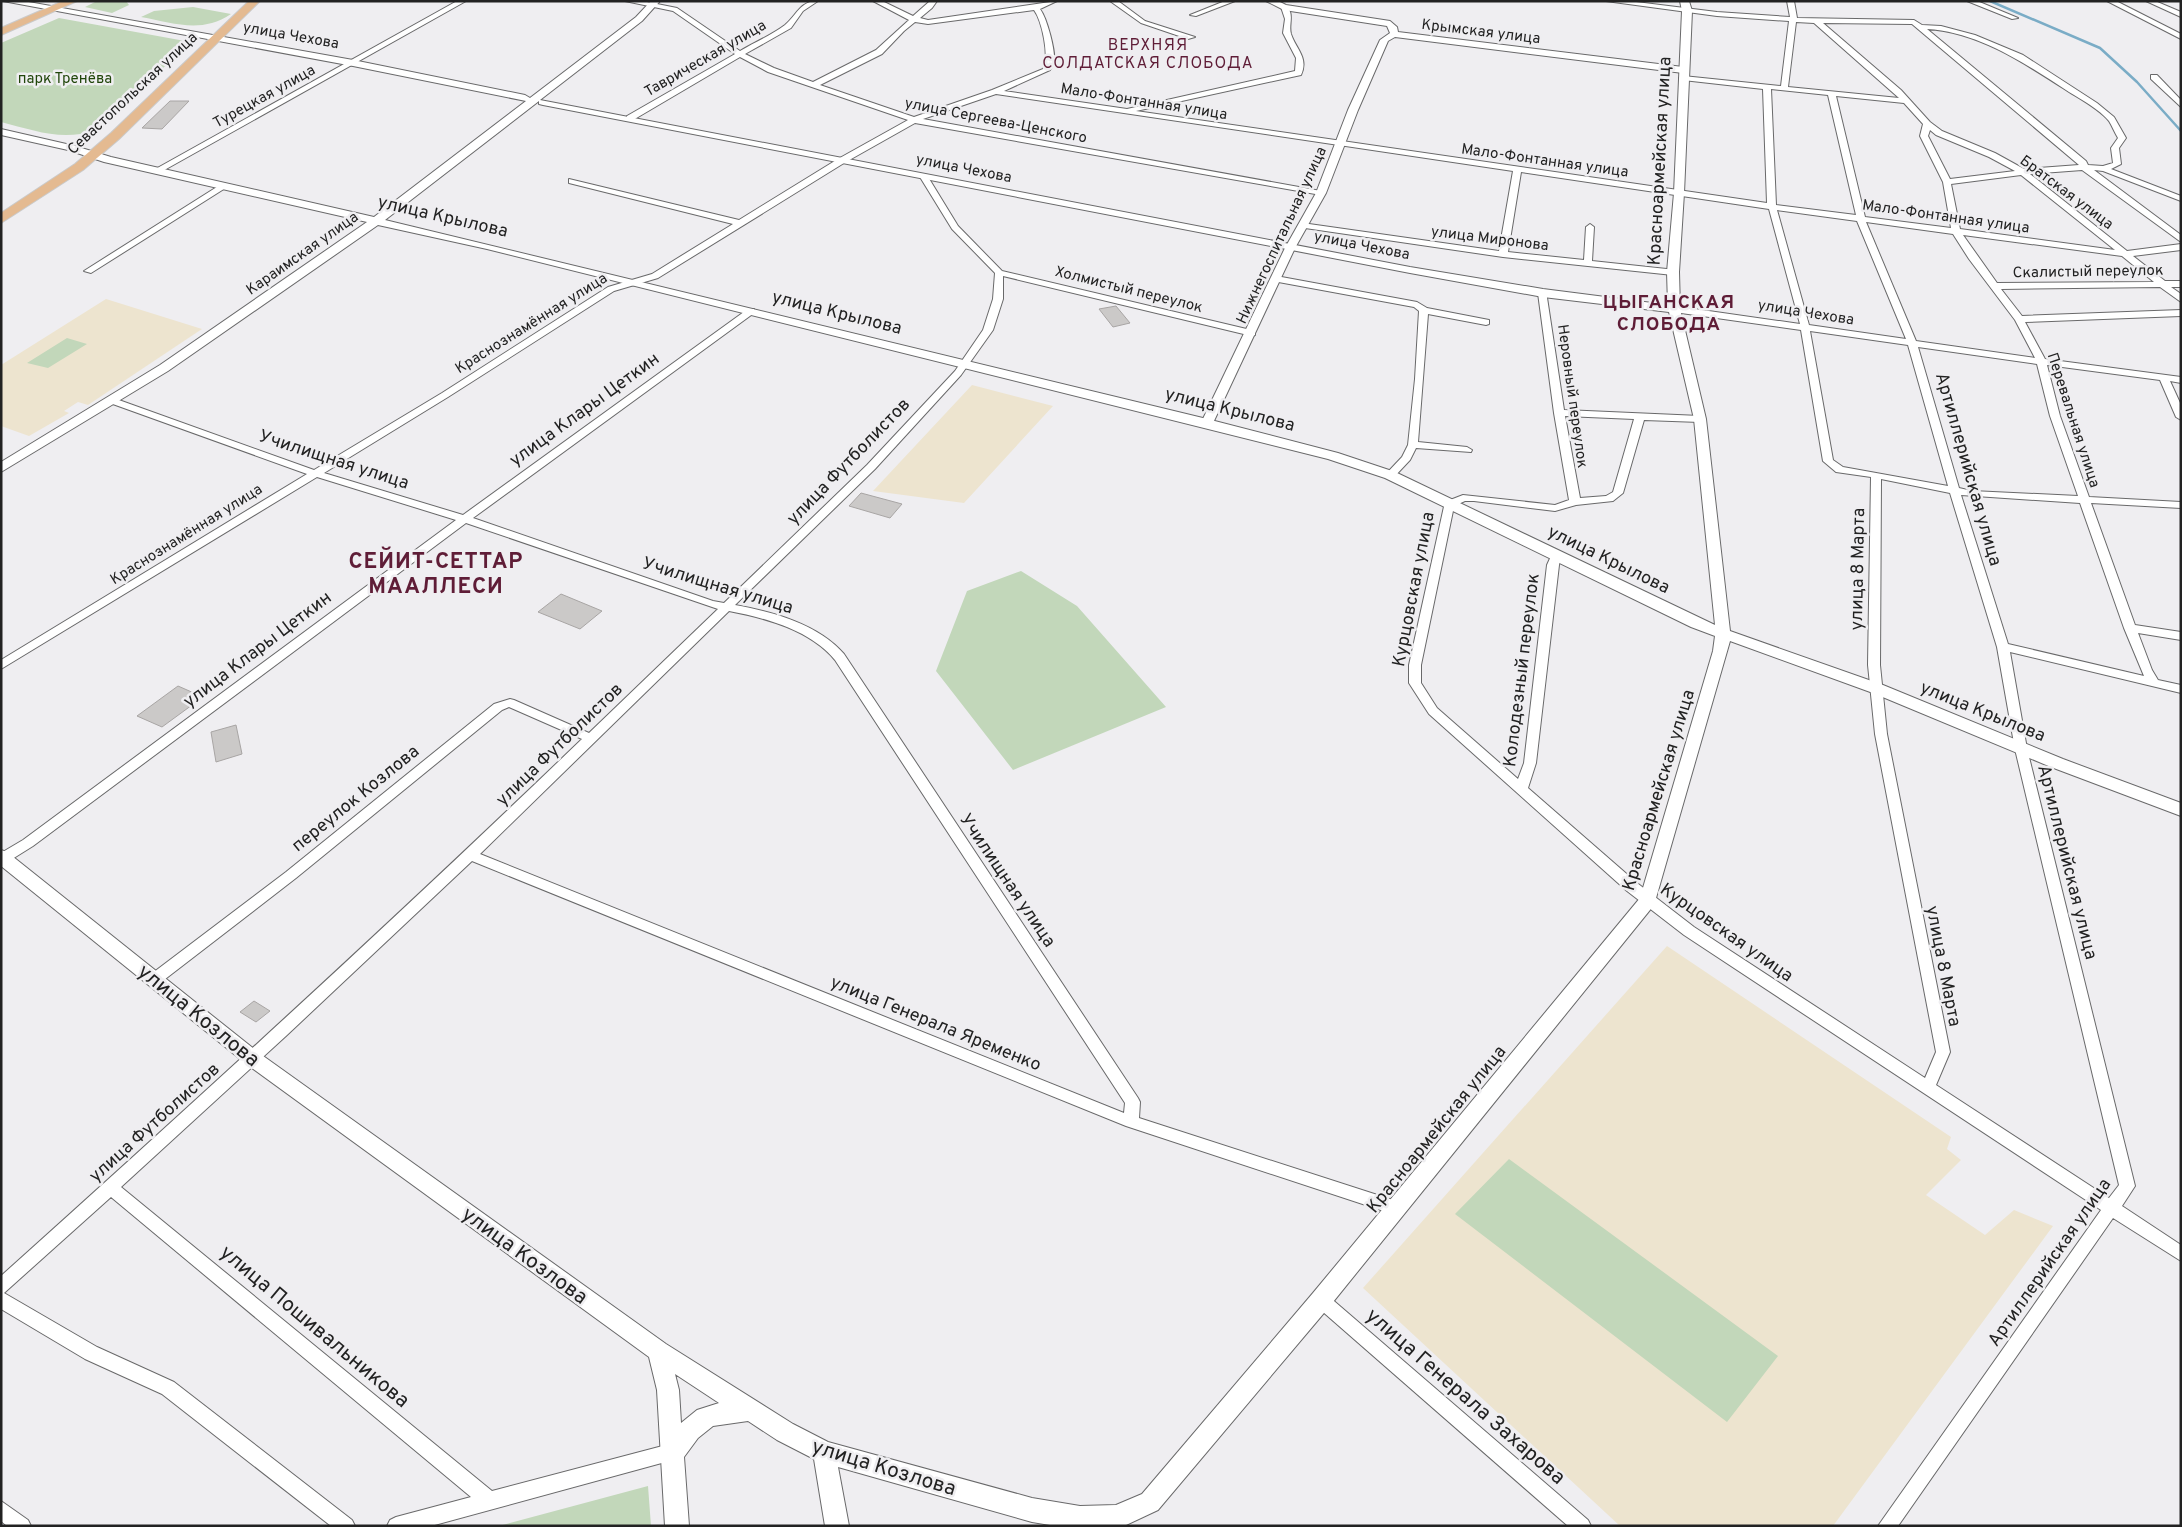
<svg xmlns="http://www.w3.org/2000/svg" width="2182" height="1527" viewBox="0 0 2182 1527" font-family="Overpass,sans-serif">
  <rect width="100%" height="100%" fill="#efeef1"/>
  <!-- education -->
  <path fill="#ede4cf" d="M106,299L202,329L88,405L78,402L64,411L69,413L29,436L1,426V365Z
    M972,385L1053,406L964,503L873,491Z
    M1667,946L1951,1137L1947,1149L1961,1160L1926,1195L1985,1235L2014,1210L2053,1226L1833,1526H1620L1363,1288Z"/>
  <!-- green -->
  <path fill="#c2d7ba" d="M97,1H126L129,5L112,13L85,7Z
    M193,7L231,14C201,34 174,23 141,17L154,11Z
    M59,18L185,41V48L95,130C63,142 33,130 1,122V43Z
    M67,338L87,344L48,368L27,363Z
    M1021,571L1077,606L1166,707L1013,770L936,671L967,591Z
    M1509,1159L1778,1356L1727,1422L1455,1214Z
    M648,1486L651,1526H499Z"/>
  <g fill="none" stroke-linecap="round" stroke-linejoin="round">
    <!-- stream -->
    <path stroke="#7aacc6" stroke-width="2.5" d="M1990,1L2100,48L2137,82L2181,131"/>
  </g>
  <!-- building -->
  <path fill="#cbc9c8" stroke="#a8a5a4" d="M170,101H189L162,129L142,128Z
    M1116,306L1130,323L1113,327L1099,309Z
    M861,493L902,504L890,518L849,506Z
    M561,594L602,611L580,629L538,612Z
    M178,686L203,697L162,727L137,716Z
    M236,725L242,754L216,762L211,732Z
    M254,1001L270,1011L256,1022L240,1012Z"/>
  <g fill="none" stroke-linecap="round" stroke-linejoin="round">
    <!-- minor casing -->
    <g stroke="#69696a" stroke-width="2">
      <path id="minor" d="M457,1H466L159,173L152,171Z
        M625,1H642L677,8L740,51C755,42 772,35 785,25C797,15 800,1 818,1L803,11L791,28L745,54L774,68L813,82L876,50L909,20L873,1H882L913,16L930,1H937L932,8L920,18L928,20L1057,1L1040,9C1047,18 1056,52 1054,63C1053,66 1051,68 1050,70L1004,91L1127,109L1295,71L1296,58L1283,33L1285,19L1281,7L1284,5C1296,12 1288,24 1291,34C1296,49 1309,58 1301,75L1136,111L1767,203L1763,89L1683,80L1679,78L1683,76L1781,86L1789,21L1717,16L1606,1H1628L1717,12L1790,17L1787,1H1794L1797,18L1914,20L1922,25L1941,26L1975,35L2023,55L2097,103L2114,117L2126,138L2119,148L2121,164L2111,169L2181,196V201L2103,171L2094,170L2181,235V242L2082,170L2030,174L2127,251L2181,244V250L2133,256L2165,281H2181V287H2171L2181,294V302L2160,287L2001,289L2022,316L2181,310V316L2025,322L2045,359L2181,377V383L2170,381L2181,405V420L2176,417L2160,380L2047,365L2060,416L2089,497L2181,502V508L2091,503L2135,625L2181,632V640L2138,633L2152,670L2158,680L2181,685V693L2010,652L2027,749L2135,1186L2122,1206L2181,1245V1261L2113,1218L1898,1526H1878L2101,1210L1684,935L1627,891L1429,714L1409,683V665L1445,502L1463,495L1555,505L1569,500L1554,413L1538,293L1546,291L1564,410L1700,416L1705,419L1700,422L1644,420L1623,493L1613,501L1576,505L1555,511L1474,501H1465L1454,506L1421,665V683L1437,708L1518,779L1524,763L1547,565L1552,554H1560L1561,556L1559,565L1536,763L1528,788L1637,883L1694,927L1925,1078L1936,1052L1875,734L1868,665L1871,477L1836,472L1823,461L1801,330L1674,312L1669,309L1674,306L1800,324L1769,209L1521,172L1508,252L1584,260L1586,227L1590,224L1594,227L1592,261L1676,270V274L1673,275L1503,257L1305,228L1302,227V223L1499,251L1513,171L996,94L923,119L1321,191L1325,193L1321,195L915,123L844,163L658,278L614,291L448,397L324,473L463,515L748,309H754V313L473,518L713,601L724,603L867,465L955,371L983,330L993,299L995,273L952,229L920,177L924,175L928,177L958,226L1002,271L1255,331V335L1252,336L1003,276V299L993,330L961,375L875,469L735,605C773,612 818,624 844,654L1138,1098L1140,1102L1139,1118L1396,1201L1402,1203L1404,1208L1402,1213L1396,1215L1126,1126L472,861L287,1035L121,1187L492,1491L674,1443L680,1446L683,1452L680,1458L431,1526H387L390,1520L396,1517L471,1497L111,1197L4,1293L97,1347L174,1382L352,1520L355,1526H331L162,1394L85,1359L1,1309V1276C197,1100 392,922 582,739L509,707L502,710L296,878L160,983L155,985L150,983L148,979L150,975L286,872L494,704L510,699L514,700L589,733L718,609L466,523L33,846L9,861L1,862V853L23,840L456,520L317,477L1,669V660L307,474L110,403V399H116L314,470L442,393L608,287L652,274L733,224L569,183V179L739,220L838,159L908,120L768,72L740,57L633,120H627V116L735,54L673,11ZM1034,10C1042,21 1050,57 1043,69L992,90L914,117L820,85L882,54L904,31L915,22L928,24ZM1796,22L1814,23L1899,98L1788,87ZM1823,23L1912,24L2079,165L2024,169L1995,153L1942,131L1930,122L1901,90ZM1927,29C1979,32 2026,64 2069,92C2082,100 2099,109 2109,121C2112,126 2115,133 2118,138L2111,148L2113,163L2103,166L2088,165L2086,161ZM1771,89L1828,95L1856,215L1776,205ZM1836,96L1904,103L1923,124L1920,136L1943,182L1951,228L1865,217ZM1930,130L1936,135L1989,157L2015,171L1950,179L1928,136ZM2021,175L2115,250L1960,229L1951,184ZM1777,210L1857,221L1906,339L1809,325ZM1866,222L1953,234L1969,259L2015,320L2035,358L1916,341ZM1963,235L2122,256L2154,282L1997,283ZM1810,331L1908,345L1948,486L1843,467L1833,460ZM1918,347L2037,364L2050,416L2078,496L1972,491L1959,488ZM1565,416L1634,419L1613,492L1606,496L1580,498ZM1881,479L1950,493L1997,647L2015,749L2119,1185L2109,1198L1936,1085L1950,1052L1887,734L1880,665ZM1961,495L2080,503L2124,628L2144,676L2008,644ZM729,611C766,618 810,630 835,660L1125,1103L1124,1113L480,854Z
        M1110,1H1118L1145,21L1195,37L1188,39L1141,23Z
        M1225,1H1235L1196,16L1190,15Z
        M1967,1H1977L2018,18L2012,19Z
        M2107,1H2116L2181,34V39Z
        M2146,1H2155L2181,12V17Z
        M2151,75H2157L2181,100V107L2151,79Z
        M220,185L227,187L91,273L84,271Z
        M1276,276L1417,302L1427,308L1489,320V324L1486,325L1428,314L1418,442L1467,447L1472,450L1471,452L1416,448L1410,460L1394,477H1386L1385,475L1402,457L1408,445L1415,379L1419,311L1414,307L1273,281V277Z
        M1321,1292L1327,1295L1588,1520L1591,1526H1568L1315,1305L1313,1300L1315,1295Z
        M1,1501L28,1520L31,1526H7L1,1521Z"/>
    </g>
    <!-- tertiary casing -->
    <g stroke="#69696a" stroke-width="2">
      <path id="tertiary" d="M1266,1H1278L1286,5L1390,21L1397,27L1398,32L1683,67L1687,70L1683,73L1395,37L1388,41L1358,110L1326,193L1295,248L1213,423L1207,427L1201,423L1285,248L1316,193L1348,110L1380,40L1390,33L1387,26L1284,10Z"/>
    </g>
    <!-- secondary casing -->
    <g stroke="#69696a" stroke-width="2">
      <path id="secondary" d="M3,1H23L353,60L525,95L530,98L636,17L651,1H660L642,21L540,100L1410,267L1543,289L1668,305L1667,272L1674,193L1682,11L1680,1H1689L1692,11L1684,193L1679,272L1680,309L1706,419L1730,631L1883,685L2063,759L2181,803V816L2051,767L1873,693L1730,641L1654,905L1329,1307L1158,1510L1124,1526H1056L1032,1522L838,1467L849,1526H825L814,1459L777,1440L748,1421L713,1426L698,1438L684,1457L689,1526H665L657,1390L649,1357L245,1063L1,866V850L7,852L259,1053L666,1344L793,1424L828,1442L1032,1498L1080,1506L1116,1505L1142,1494L1313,1293L1640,898L1713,651L1715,636L1691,627L1385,478L1328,459L487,249L378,225L168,371L1,472V462L160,365L367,222L104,162L68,150L1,135V129L75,146L111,157L374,217L526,101L353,66ZM539,101V104L543,105L1410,273L1543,297L1669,312L1694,419L1715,625L1395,472L1338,453L1207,419L385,220ZM675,1374L719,1403L697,1410L681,1423L679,1390Z"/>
    </g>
    <!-- primary casing -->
    <g stroke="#cacaca" stroke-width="2">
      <path id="primary" d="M63,1H77L1,35V28Z
        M249,1H260L119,139L83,170L1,223V213L75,164L111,133Z"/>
    </g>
    <!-- minor -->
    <use href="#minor" fill="#fff" fill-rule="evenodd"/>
    <!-- tertiary -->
    <use href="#tertiary" fill="#fff" fill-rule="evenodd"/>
    <!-- secondary -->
    <use href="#secondary" fill="#fff" fill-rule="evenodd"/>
    <!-- primary -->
    <use href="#primary" fill="#e4ba91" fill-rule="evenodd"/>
  </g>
  <g text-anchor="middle" stroke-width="5" stroke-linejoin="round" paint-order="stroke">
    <!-- far-street labels -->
    <g font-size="15" fill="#222" stroke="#efeef1">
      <text transform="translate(1481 31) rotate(7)" y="5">Крымская улица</text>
      <text transform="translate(291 35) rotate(10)" y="5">улица Чехова</text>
      <text transform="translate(705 58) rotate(-30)" y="5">Таврическая улица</text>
      <text transform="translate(132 93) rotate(-43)" y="5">Севастопольская улица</text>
      <text transform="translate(264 96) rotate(-29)" y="5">Турецкая улица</text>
      <text transform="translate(1144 101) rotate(9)" y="5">Мало-Фонтанная улица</text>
      <text transform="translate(996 120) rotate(11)" y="5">улица Сергеева-Ценского</text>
      <text transform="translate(1545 160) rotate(8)" y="5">Мало-Фонтанная улица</text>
      <text transform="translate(964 168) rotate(11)" y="5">улица Чехова</text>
      <text transform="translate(2067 192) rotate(37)" y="5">Братская улица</text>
      <text transform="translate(1946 216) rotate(8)" y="5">Мало-Фонтанная улица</text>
      <text transform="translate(1281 235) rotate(-65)" y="5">Нижнегоспитальная улица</text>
      <text transform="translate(1490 238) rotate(7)" y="5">улица Миронова</text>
      <text transform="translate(1362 245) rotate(11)" y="5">улица Чехова</text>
      <text transform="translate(302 253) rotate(-35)" y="5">Караимская улица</text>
      <text transform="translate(2088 271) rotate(-1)" y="5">Скалистый переулок</text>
      <text transform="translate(1129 289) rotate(14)" y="5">Холмистый переулок</text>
      <text transform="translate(1806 312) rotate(9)" y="5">улица Чехова</text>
      <text transform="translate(531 323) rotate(-32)" y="5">Краснознамённая улица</text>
      <text transform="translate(1573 396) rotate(82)" y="5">Неровный переулок</text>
      <text transform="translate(2074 420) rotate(72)" y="5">Перевальная улица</text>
      <text transform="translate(186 534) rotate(-32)" y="5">Краснознамённая улица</text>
    </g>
    <!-- far-park labels -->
    <g font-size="15" fill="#21460b" stroke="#efeef1">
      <text x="65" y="83">парк Тренёва</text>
    </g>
    <!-- far-neighbourhood labels -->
    <g font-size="16" letter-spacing="1" fill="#5f1d37" stroke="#efeef1">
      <text x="1148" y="50">ВЕРХНЯЯ<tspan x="1148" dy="18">СОЛДАТСКАЯ СЛОБОДА</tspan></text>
    </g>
    <!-- street labels -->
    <g font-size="18" fill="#222" stroke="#efeef1">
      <text transform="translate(1659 161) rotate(-87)" y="6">Красноармейская улица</text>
      <text transform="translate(443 216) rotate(13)" y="6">улица Крылова</text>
      <text transform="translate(837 312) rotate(14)" y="6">улица Крылова</text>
      <text transform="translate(584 409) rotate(-36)" y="6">улица Клары Цеткин</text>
      <text transform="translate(1230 409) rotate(14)" y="6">улица Крылова</text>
      <text transform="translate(334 459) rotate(18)" y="6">Училищная улица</text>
      <text transform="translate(848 461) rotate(-46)" y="6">улица Футболистов</text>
      <text transform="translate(1969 469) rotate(74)" y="6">Артиллерийская улица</text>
      <text transform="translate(1609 559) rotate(26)" y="6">улица Крылова</text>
      <text transform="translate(1857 569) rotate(-89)" y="6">улица 8 Марта</text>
      <text transform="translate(718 585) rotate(17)" y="6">Училищная улица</text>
      <text transform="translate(1413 589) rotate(-79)" y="6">Курцовская улица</text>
      <text transform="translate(257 649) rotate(-37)" y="6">улица Клары Цеткин</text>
      <text transform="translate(1521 670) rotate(-83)" y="6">Колодезный переулок</text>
      <text transform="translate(1983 711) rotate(22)" y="6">улица Крылова</text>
      <text transform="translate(559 744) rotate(-44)" y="6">улица Футболистов</text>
      <text transform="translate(1658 790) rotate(-73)" y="6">Красноармейская улица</text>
      <text transform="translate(355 798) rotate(-39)" y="6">переулок Козлова</text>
      <text transform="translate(2068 862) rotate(76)" y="6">Артиллерийская улица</text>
      <text transform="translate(1008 880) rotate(56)" y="6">Училищная улица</text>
      <text transform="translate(1727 932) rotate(35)" y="6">Курцовская улица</text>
      <text transform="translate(1944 966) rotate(79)" y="6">улица 8 Марта</text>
      <text transform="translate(936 1023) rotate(22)" y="6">улица Генерала Яременко</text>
      <text transform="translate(154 1122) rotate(-42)" y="6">улица Футболистов</text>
      <text transform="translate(1436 1129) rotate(-51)" y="6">Красноармейская улица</text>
      <text transform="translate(2049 1262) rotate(-55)" y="6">Артиллерийская улица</text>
    </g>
    <!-- far-district labels -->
    <g font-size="19" font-weight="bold" letter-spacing="1" fill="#5f1d37" stroke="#efeef1">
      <text x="1669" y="308">ЦЫГАНСКАЯ<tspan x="1669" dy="22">СЛОБОДА</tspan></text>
    </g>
    <!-- near-street labels -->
    <g font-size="21" fill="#222" stroke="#efeef1">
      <text transform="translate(199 1015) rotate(39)" y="7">улица Козлова</text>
      <text transform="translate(525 1255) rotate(36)" y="7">улица Козлова</text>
      <text transform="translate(315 1326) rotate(40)" y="7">улица Пошивальникова</text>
      <text transform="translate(1466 1396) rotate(41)" y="7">улица Генерала Захарова</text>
      <text transform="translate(884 1467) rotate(17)" y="7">улица Козлова</text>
    </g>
    <!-- district labels -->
    <g font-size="22" font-weight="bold" letter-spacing="1" fill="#5f1d37" stroke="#efeef1">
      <text x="436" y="568">СЕЙИТ-СЕТТАР<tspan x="436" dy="25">МААЛЛЕСИ</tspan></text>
    </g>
  </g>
  <!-- border -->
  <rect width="2182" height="1527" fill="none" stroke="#222222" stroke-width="5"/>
</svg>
